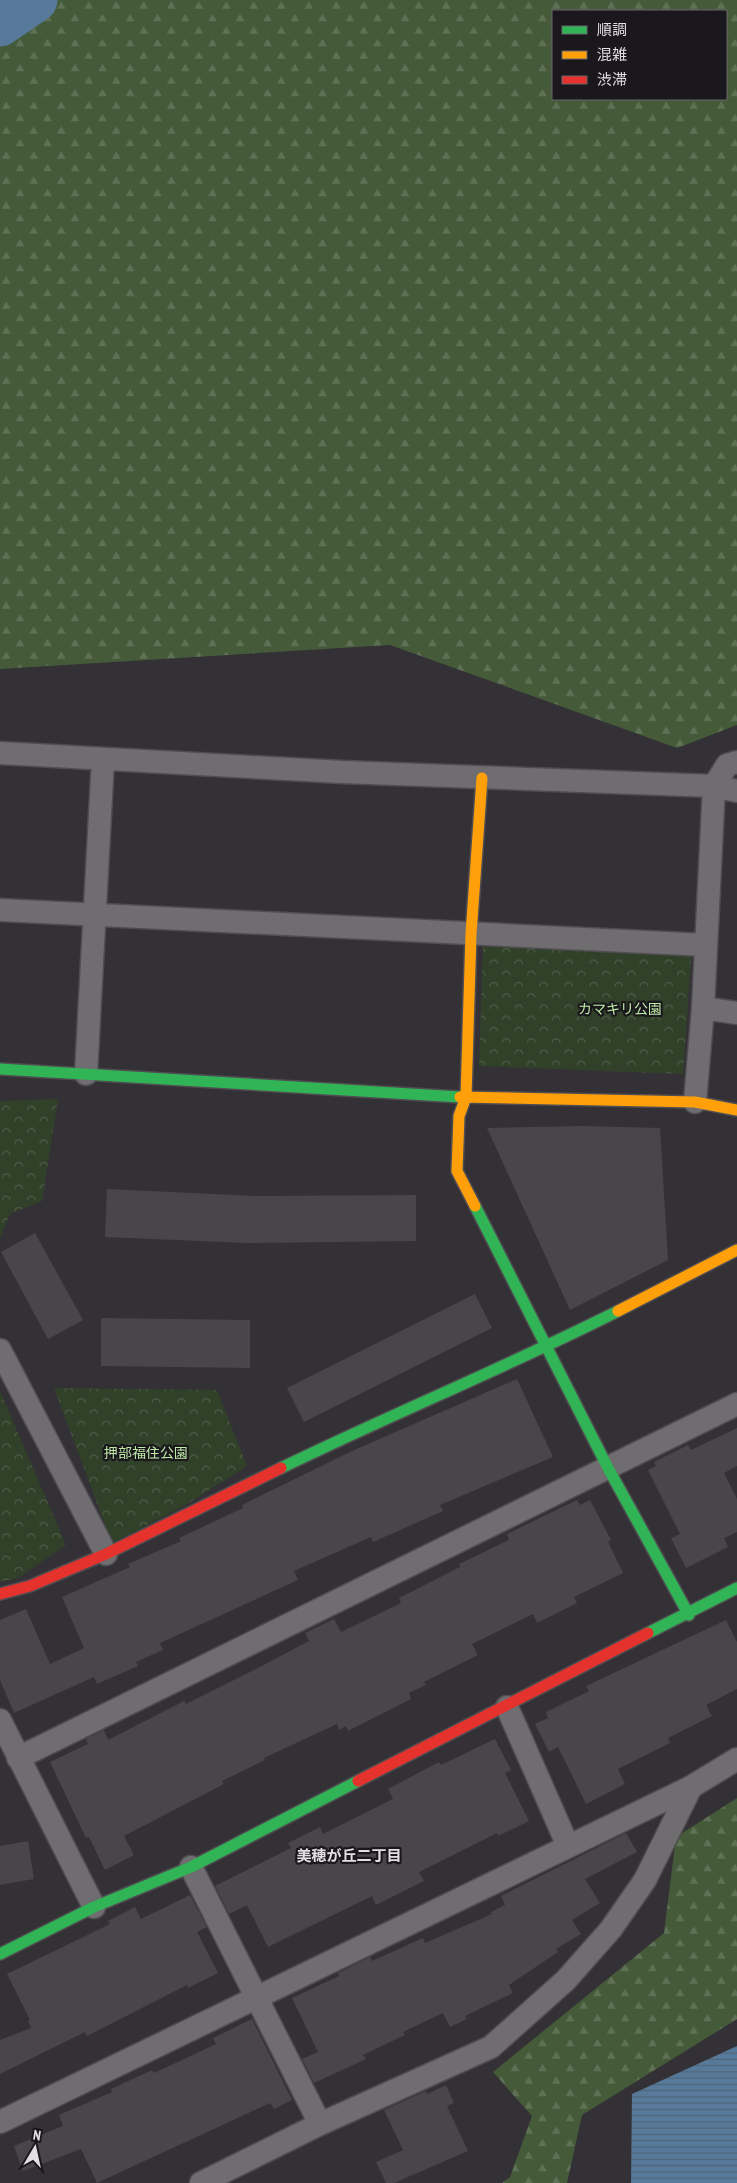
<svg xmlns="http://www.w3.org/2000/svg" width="737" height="2183" viewBox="0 0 737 2183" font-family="'PT Sans Narrow','Noto Sans JP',sans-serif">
  <defs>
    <pattern id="forest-firs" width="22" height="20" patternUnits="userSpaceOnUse" patternTransform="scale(1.25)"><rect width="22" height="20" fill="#445a38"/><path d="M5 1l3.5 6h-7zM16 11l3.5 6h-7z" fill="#5f7155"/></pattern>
    <pattern id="park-crowns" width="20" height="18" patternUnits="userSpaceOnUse" patternTransform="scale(1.25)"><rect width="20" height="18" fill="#314129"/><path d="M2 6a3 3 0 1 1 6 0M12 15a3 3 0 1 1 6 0" fill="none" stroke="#4f5c48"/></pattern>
    <pattern id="water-rules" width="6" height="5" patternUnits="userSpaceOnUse" patternTransform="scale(1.25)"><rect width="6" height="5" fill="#577a9a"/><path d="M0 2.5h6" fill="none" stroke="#4f6478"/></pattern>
  </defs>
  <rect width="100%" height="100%" fill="#333135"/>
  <!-- forest -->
  <path fill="url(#forest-firs)" fill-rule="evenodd" d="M0,0H737V725L677,748L390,645L0,669ZM726,11V99H553V11Z
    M737,1798V2019L582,2115L567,2183H502L510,2177L532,2116L493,2072L664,1933L676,1837Z"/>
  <!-- park -->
  <path fill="url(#park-crowns)" d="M483,942L692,946L683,1074L479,1066Z
    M58,1099L42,1201L10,1214L0,1238V1101Z
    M54,1388L217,1390L247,1466L184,1506L112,1543Z
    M0,1391L66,1545L18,1578L0,1582Z"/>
  <!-- water -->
  <path fill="url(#water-rules)" d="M737,2046V2183H631L632,2094Z"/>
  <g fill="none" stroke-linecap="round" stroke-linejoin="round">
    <!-- river -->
    <path stroke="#577a9a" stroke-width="45" d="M0,24L35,0"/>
  </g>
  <!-- building -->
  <path fill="#484649" d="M584,1126L660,1128L668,1260L570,1310L487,1128Z
    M107,1189L255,1196L416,1195V1241L247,1243L105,1237Z
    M35,1233L83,1320L48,1339L1,1252Z
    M475,1294L492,1328L304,1422L287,1388Z
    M101,1318L250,1320V1368L101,1366Z
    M517,1379L553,1457L440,1505L443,1511L373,1542L371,1537L294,1571L298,1580L160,1643L163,1650L136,1662L138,1666L97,1684L94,1677L14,1713L0,1680V1620L26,1609L50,1664L84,1648L62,1597L130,1567L128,1564L181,1541L179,1538L243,1508L242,1505L352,1451Z
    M737,1428V1466L724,1473L737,1499V1532L724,1538L728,1547L686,1568L671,1538L680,1534L648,1470L656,1466L654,1462L688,1445L691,1450Z
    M577,1500L580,1505L590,1500L611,1540L608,1542L623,1573L574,1597L577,1603L537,1623L533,1614L472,1644L478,1655L424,1682L426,1685L409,1693L411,1699L348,1731L346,1726L339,1730L337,1724L264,1758L265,1760L222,1781L224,1784L124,1836L134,1855L105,1870L89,1837L86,1838L50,1762L88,1744L86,1739L104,1730L108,1740L184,1701L186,1704L258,1668L309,1641L305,1633L334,1619L341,1632L401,1603L399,1598L460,1567L459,1564L509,1540L507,1534Z
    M726,1620L737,1642V1689L706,1705L712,1716L668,1738L670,1743L618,1769L625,1784L586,1804L558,1747L549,1752L535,1724L548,1718L546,1712L589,1691L586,1686Z
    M495,1739L511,1770L505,1773L529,1821L498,1836L497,1833L419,1872L424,1881L376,1905L372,1896L268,1947L247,1905L229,1914L215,1886L291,1848L288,1843L320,1827L323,1834L393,1799L388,1789L439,1762L441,1765Z
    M626,1833L637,1852L585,1879L600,1903L572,1920L581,1934L556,1949L558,1952L509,1985L513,1993L465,2016L467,2019L450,2027L443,2013L403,2032L405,2035L363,2055L366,2059L314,2083L302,2059L318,2052L292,1998L339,1976L338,1973L370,1957L372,1961L423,1938L425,1943L492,1914L491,1912L505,1905L501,1896Z
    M28,1841L34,1879L0,1885V1846Z
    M190,1895L207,1927L197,1932L218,1973L188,1988L187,1985L87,2036L85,2032L0,2074V2040L31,2028L28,2021L30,2020L7,1974L110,1924L108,1921L135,1907L141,1919Z
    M252,2019L292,2100L274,2109L270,2103L97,2183L81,2149L23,2171L14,2146L63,2126L59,2115L112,2092L111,2089L152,2070L154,2073L216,2044L213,2038Z
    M446,2085L454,2103L447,2106L468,2151L394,2183H386L376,2162L403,2150L384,2110L426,2091L427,2094Z"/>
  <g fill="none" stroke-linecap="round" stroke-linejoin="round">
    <!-- street casing -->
    <g stroke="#4f4d51" stroke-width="25">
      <path id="street" d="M0,753L342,772L714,786L727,765L737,762
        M0,910L706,945
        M703,1008L737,1013
        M86,1074L103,759
        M695,1102L703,1008L714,786L737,791
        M0,1350L106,1554
        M507,1707L568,1846
        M0,1720L94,1907
        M18,1758L737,1404
        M191,1867L320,2124
        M0,2122L691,1787
        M201,2183L320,2124L491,2047L566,1980L611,1929L645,1880L691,1787L737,1759"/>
    </g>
    <!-- fast casing -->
    <g stroke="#4f4d51" stroke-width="14">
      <path id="fast" d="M0,1069L460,1097
        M475,1206L608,1468L689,1615
        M281,1468C392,1414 507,1367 618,1311
        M648,1633L737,1588
        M0,1954L94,1907L191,1867L358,1781"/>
    </g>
    <!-- slow casing -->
    <g stroke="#4f4d51" stroke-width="14">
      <path id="slow" d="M460,1097L695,1102L737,1110
        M475,1206L457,1171L459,1116L466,1097L471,934L482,778
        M618,1311L737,1250"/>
    </g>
    <!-- jam casing -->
    <g stroke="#4f4d51" stroke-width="14">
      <path id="jam" d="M0,1594L30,1586L106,1554L281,1468
        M358,1781L648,1633"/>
    </g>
    <!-- street -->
    <use href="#street" stroke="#6f6d70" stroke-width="22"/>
    <!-- fast -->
    <use href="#fast" stroke="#30b455" stroke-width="11"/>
    <!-- slow -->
    <use href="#slow" stroke="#ff9f0a" stroke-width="11"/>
    <!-- jam -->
    <use href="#jam" stroke="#e5322d" stroke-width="11"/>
  </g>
  <g text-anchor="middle" stroke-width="4.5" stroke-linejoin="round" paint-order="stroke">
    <!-- park labels -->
    <g font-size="14" fill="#bee9a7" stroke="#1a181c">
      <text x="620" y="1014">カマキリ公園</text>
      <text x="146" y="1458">押部福住公園</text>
    </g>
    <!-- neighbourhood labels -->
    <g font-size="15" font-weight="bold" fill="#e1dee4" stroke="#1a181c">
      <text x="349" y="1861">美穂が丘二丁目</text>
    </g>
  </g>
  <!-- legend -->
  <rect x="552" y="10" width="175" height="90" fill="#1a181c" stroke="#6a676c"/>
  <rect x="562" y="26" width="25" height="8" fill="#30b455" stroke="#6a676c"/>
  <text x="597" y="35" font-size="15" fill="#e1dee4">順調</text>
  <rect x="562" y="51" width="25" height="8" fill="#ff9f0a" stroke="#6a676c"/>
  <text x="597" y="60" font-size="15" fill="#e1dee4">混雑</text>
  <rect x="562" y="76" width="25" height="8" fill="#e5322d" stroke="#6a676c"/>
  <text x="597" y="85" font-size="15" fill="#e1dee4">渋滞</text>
  <!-- north arrow -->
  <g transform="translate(35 2148) rotate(9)" stroke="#1a181c" stroke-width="4" paint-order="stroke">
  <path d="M0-4L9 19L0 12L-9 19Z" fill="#e1dee4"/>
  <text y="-8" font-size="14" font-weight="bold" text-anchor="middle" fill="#e1dee4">N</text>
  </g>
</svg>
